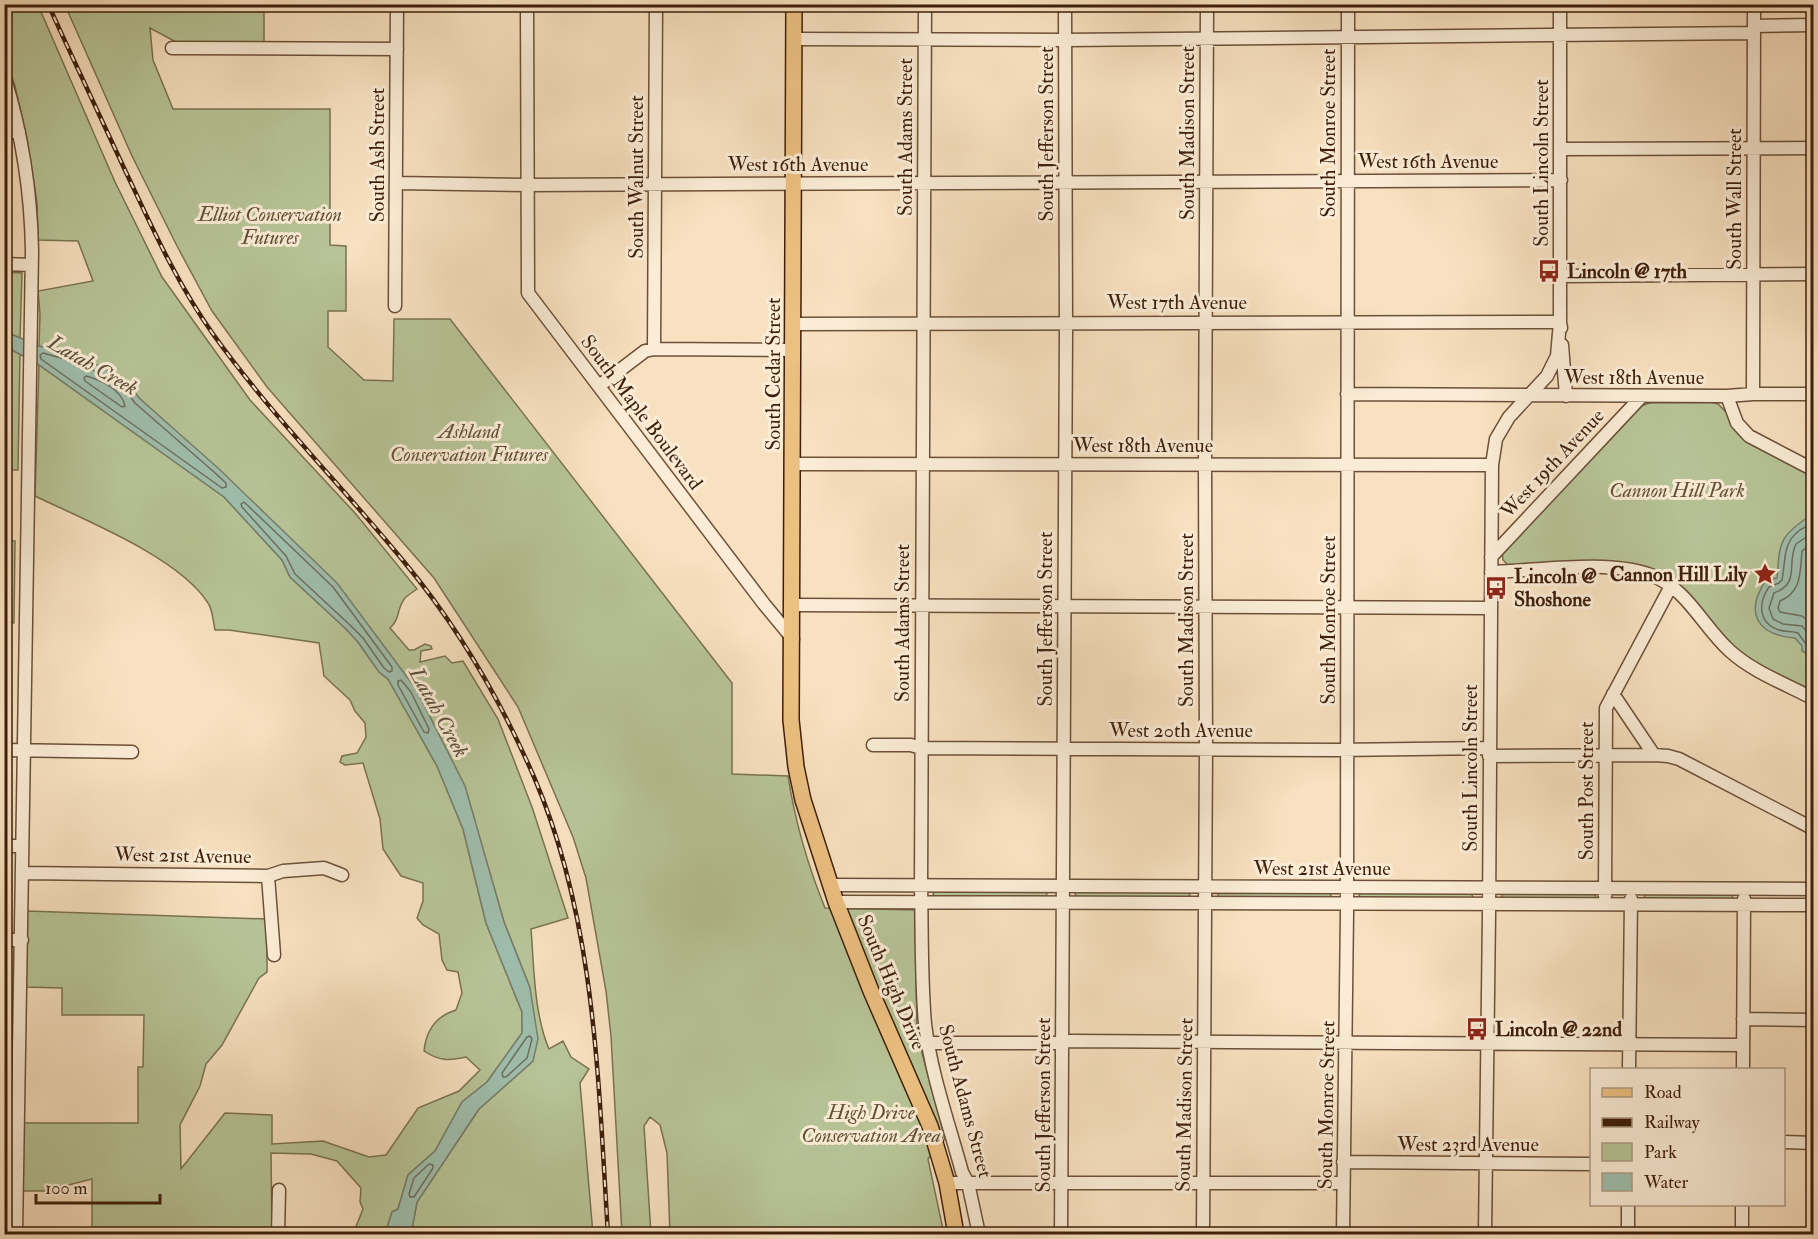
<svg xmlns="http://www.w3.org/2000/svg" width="1818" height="1239" viewBox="0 0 1818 1239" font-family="'IM FELL Double Pica',serif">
  <rect width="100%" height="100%" fill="#f8e1c0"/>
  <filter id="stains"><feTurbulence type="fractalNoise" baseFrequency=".00333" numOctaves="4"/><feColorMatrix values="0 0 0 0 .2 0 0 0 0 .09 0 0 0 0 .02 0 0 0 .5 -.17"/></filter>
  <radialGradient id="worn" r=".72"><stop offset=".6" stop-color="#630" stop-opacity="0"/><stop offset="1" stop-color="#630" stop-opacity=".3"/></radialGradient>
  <!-- green -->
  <path fill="#b7c497" stroke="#7a7251" stroke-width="1.5" d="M4,5H38L115,182L162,277L250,400L355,513L417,589C413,592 408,595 405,598C396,609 401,618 390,628L409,650H414L425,644L431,646L432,649L421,651L420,662L445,656L452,663L463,661L498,719L532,807L568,918L531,929C534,967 534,1014 549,1049L563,1041L571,1057L589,1069L580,1083L593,1234H411L417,1202L479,1109L533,1061L530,988L504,922L465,787L416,689L172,428L139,398L125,379L81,357L39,346L40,314L38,291L93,281L78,241L38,240L37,203L27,139L15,86L5,57Z
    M65,5H264V43L176,42L150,28L153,60L173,109H330V245L346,246V311H328V347L364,380L393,381L394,319H450L732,683V774L788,776C795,821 808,866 825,908L915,910L917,1034L945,1139L928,1159L944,1234H670L667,1153L660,1125L650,1117L644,1126L651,1234H622L611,1036L606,991L586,878L573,837L518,707L434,578L267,387L212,311L177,246L132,156Z
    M4,272L22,273L20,339L5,331Z
    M4,346L20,354L18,470H5Z
    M39,365L224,497L282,560L290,577L346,629L358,642L379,672L388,679L437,766L463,829L486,923L522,1012V1033L487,1082L462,1102L435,1151L408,1175L398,1209L392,1212L385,1234H353L363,1209L360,1202L361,1188L337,1161L311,1154L271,1153L272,1234H98V1232H92V1179L45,1191H22L23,1123H138V1067H143L144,1015H62V988L26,987L27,911L267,919V972L259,978L222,1045L206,1064L200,1086L180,1125L181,1169L225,1113L272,1115V1144L323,1141L369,1157L386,1155L418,1108L459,1091L480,1070L466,1057C449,1061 439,1061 424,1051C426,1031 436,1016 456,1010L462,993L458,972L447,970L442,960L439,934L423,925L417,918L423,901V883L401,876L383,849L380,819L363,763L345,765L340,762L342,756L357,753L366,737L365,723L355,711L350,700L324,676L319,643L229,630H215C213,622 213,610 208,603C179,557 84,520 35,496Z
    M1655,401H1707L1718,404L1729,415L1813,474V695L1751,661L1728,645L1658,574L1509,566L1503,560L1502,551L1641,406Z
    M5,541H15L14,623L5,622Z
    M935,890L1045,891L1047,894L1045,897H935L933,894Z
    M1077,891H1187L1190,895L1187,898L1077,897L1075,894Z
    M1219,891L1329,892L1331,895L1330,898H1219L1218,895Z
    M1361,892L1471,893L1473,897L1472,899H1361L1359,896Z
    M1504,893L1595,894L1596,899L1502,898V895Z
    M1645,894H1732L1733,900L1644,899Z"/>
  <!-- water -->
  <path fill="#9fbead" stroke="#787e6c" stroke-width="1.5" d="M4,331L39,346L81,357L125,379L139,398L218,468L337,583L416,689L465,786L504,922L530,988L538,1039L533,1061L479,1109L417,1202L411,1234H385L392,1212L398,1209L408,1175L435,1151L462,1102L487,1082L522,1033V1012L486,923L463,829L437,766L388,679L379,672L358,642L346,629L290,577L282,560L224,497L39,365L5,346Z
    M1808,517L1814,519L1813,657L1802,651V646L1795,638C1757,635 1744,613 1766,580L1777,578C1780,543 1778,538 1808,517Z"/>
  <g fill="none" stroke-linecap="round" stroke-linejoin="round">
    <!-- shore -->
    <path stroke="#6e6e5c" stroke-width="1.5" d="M43,353L79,363L121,384L135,403L214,472L226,483V487L222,488L41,359L40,355Z
      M86,376C101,380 122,390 125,406L122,407L85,381L84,378Z
      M244,502L333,587L392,667V671L389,672L384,668L363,638L350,625L295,574L286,556L242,507L241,504Z
      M1814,524C1808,525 1805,527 1800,530C1782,543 1786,560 1782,580L1779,583L1769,587C1758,603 1758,623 1779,630C1785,632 1792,631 1798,633L1808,647L1814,650
      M1814,532L1796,544C1786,564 1801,583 1774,593L1769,608L1773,619L1783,624L1802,626L1814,640
      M1814,541L1802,551C1800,572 1802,592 1780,601L1778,608L1780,612L1802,616L1814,625
      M401,680L411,692L429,729L428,733L424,732L398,685V681Z
      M530,1036L532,1039L527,1058L506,1077H503L502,1073L527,1037Z
      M429,1164L433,1165V1168L414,1197H410L409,1194L414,1178Z"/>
    <!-- minor casing -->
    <g stroke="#6c5038" stroke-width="15">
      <path id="minor" d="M527,4L528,293L764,604L793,639
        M925,4L921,886C922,932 921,979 925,1024C931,1074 949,1124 962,1172L968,1183L979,1234
        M1754,26L1814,25
        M795,39L1065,40L1754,33
        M172,48L397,49
        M4,76C22,133 31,191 32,251L16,1234
        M4,132H19
        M1561,149L1814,148
        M396,183L527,185L1561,180
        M4,264L31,265
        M1561,276L1814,274
        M395,306L397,4
        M793,324L1560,322L1561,328
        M1562,345L1566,396
        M654,349L656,4
        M599,386L645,351L654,349L793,350
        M1347,394L1727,396L1753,394H1814
        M1753,394L1754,4
        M1727,396L1737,423L1749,436L1814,470
        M794,464L1492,465
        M1491,557L1642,396
        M1491,572C1539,571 1606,559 1651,575C1688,589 1702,626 1730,651C1753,672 1786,684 1814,699
        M793,605L1491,608
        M1613,694L1654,755L1668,756L1679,759L1814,829
        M873,745H911L921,748L1337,750L1489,748
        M4,750L132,752
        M1489,756L1654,755
        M4,846H22
        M22,873L268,876L283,871L324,868L342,875
        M268,876L274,955
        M830,885L1814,889
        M1605,896L1606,708L1671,586
        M836,902L1814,905
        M4,940H22
        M1743,1019L1814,1020
        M929,1043H1053L1071,1041L1743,1045
        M1629,1070L1631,899
        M1743,1070L1744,899
        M4,1122H18
        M1784,1142L1814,1143
        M1343,1162L1592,1164
        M947,1183H1343
        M278,1234L279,1190
        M1061,1234L1066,331L1065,4
        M1203,1234L1206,749L1205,465L1207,4
        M1343,1234L1347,912L1348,4
        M1485,1234L1489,914L1492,465L1496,439L1509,417L1547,376L1557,356L1560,322V4
        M1628,1234V1204
        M1742,1234V1204"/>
    </g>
    <!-- major casing -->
    <g stroke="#3e1f0b" stroke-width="18">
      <path id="major" d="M794,4L791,720L796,767L803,800L836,902L871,991L930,1126L947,1183L956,1234"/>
    </g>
    <!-- minor -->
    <use href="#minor" stroke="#faecd6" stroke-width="12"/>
    <!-- major -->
    <use href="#major" stroke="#ecc080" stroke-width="15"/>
    <!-- rail casing -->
    <g stroke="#3e1f0b" stroke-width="4.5">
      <path id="rail" d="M48,4C73,59 99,114 124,168C151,225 176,282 213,334C271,415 342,486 405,563C458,627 501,701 534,777C596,921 598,1081 608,1234"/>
    </g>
    <!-- rail -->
    <use href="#rail" stroke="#faecd6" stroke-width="2" stroke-dasharray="7" stroke-linecap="butt"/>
  </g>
  <!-- icons -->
  <defs>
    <g id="bus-bare" transform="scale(1.8)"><path d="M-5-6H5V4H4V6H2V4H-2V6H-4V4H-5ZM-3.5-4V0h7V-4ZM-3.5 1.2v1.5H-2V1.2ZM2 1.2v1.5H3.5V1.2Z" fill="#8f2418" stroke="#faecd6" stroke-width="2.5" paint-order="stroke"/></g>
    <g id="sight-bare" transform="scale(1.8)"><path d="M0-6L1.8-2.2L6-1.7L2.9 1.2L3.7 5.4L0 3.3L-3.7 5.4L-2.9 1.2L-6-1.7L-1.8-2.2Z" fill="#8f2418" stroke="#faecd6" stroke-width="2.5" paint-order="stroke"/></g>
  </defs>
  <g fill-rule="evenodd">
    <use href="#bus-bare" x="1549" y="271"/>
    <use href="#sight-bare" x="1765" y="574"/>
    <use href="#bus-bare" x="1496" y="588"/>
    <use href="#bus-bare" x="1477" y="1029"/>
  </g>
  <g text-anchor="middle" stroke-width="6" stroke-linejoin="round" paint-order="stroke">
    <!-- street labels -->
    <g font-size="20" fill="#3e1f0b" stroke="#faecd6">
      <text transform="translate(1187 133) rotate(-90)" y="7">South Madison Street</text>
      <text transform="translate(1328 133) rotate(-90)" y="7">South Monroe Street</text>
      <text transform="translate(1046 134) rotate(-90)" y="7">South Jefferson Street</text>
      <text transform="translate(905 137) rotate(-90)" y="7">South Adams Street</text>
      <text transform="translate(377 155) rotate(-90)" y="7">South Ash Street</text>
      <text x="1428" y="168">West 16th Avenue</text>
      <text transform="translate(1541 163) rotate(-90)" y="7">South Lincoln Street</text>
      <text x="798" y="171">West 16th Avenue</text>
      <text transform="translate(636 177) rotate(-90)" y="7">South Walnut Street</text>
      <text transform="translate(1734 199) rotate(-90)" y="7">South Wall Street</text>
      <text x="1177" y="309">West 17th Avenue</text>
      <text transform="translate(773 374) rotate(-90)" y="7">South Cedar Street</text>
      <text x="1634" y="384">West 18th Avenue</text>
      <text transform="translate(642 412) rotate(53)" y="7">South Maple Boulevard</text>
      <text x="1143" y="452">West 18th Avenue</text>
      <text transform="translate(1552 463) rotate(-47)" y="7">West 19th Avenue</text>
      <text transform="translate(1045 619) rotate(-90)" y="7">South Jefferson Street</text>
      <text transform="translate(1186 620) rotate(-90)" y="7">South Madison Street</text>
      <text transform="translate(1328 620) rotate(-90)" y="7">South Monroe Street</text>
      <text transform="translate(902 623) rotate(-90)" y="7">South Adams Street</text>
      <text x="1181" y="737">West 20th Avenue</text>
      <text transform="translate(1470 768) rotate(-90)" y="7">South Lincoln Street</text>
      <text transform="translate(1586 791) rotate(-90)" y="7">South Post Street</text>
      <text transform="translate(183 855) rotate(1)" y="7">West 21st Avenue</text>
      <text x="1322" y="875">West 21st Avenue</text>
      <text transform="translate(892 982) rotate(67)" y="7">South High Drive</text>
      <text transform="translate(966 1101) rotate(75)" y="7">South Adams Street</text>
      <text transform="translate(1043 1105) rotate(-90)" y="7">South Jefferson Street</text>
      <text transform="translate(1184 1105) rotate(-89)" y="7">South Madison Street</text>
      <text transform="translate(1326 1105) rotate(-89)" y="7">South Monroe Street</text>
      <text x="1468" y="1151">West 23rd Avenue</text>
    </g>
    <!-- park labels -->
    <g font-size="20" font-style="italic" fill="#625135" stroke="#faecd6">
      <text x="270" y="221">Elliot Conservation<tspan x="270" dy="23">Futures</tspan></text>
      <text x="469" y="438">Ashland<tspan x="469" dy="23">Conservation Futures</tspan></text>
      <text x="1677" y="497">Cannon Hill Park</text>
      <text x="871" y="1119">High Drive<tspan x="871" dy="23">Conservation Area</tspan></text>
    </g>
    <!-- poi labels -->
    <g font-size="20" font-weight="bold" fill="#3e1f0b" stroke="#faecd6" text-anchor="start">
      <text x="1567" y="278">Lincoln @ 17th</text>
      <text x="1747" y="581" text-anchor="end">Cannon Hill Lily</text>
      <text x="1514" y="583">Lincoln @<tspan x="1514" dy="23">Shoshone</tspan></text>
      <text x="1495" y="1036">Lincoln @ 22nd</text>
    </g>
    <!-- water labels -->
    <g font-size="21" font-style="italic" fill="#5b4f3c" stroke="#faecd6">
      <text transform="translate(93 365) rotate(30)" y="7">Latah Creek</text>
      <text transform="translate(439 712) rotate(61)" y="7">Latah Creek</text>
    </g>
  </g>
  <!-- margin -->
  <rect width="1818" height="1239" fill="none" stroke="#f8e1c0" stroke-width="24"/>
  <rect x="6" y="6" width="1806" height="1227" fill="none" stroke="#3e1f0b" stroke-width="3"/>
  <rect x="12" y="12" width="1794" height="1215" fill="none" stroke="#3e1f0b" stroke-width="1.5"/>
  <!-- legend -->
  <rect x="1590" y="1068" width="195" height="138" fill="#faecd6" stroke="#af9a85" stroke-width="1.5"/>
  <rect x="1602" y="1088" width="30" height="9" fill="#ecc080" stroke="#af9a85" stroke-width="1.5"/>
  <text x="1644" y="1098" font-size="18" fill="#3e1f0b">Road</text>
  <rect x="1602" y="1118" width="30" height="9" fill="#3e1f0b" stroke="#af9a85" stroke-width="1.5"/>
  <text x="1644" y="1128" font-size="18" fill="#3e1f0b">Railway</text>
  <rect x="1602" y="1143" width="30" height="18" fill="#b7c497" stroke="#af9a85" stroke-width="1.5"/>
  <text x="1644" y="1158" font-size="18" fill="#3e1f0b">Park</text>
  <rect x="1602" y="1173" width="30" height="18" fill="#9fbead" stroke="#af9a85" stroke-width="1.5"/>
  <text x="1644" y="1188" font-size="18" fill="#3e1f0b">Water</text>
  <!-- scale -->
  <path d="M36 1194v9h124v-9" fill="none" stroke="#3e1f0b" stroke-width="3"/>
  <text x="45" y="1194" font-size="18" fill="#3e1f0b" stroke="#faecd6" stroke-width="4.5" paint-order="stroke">100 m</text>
  <rect width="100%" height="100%" filter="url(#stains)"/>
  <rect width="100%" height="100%" fill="url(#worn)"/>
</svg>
